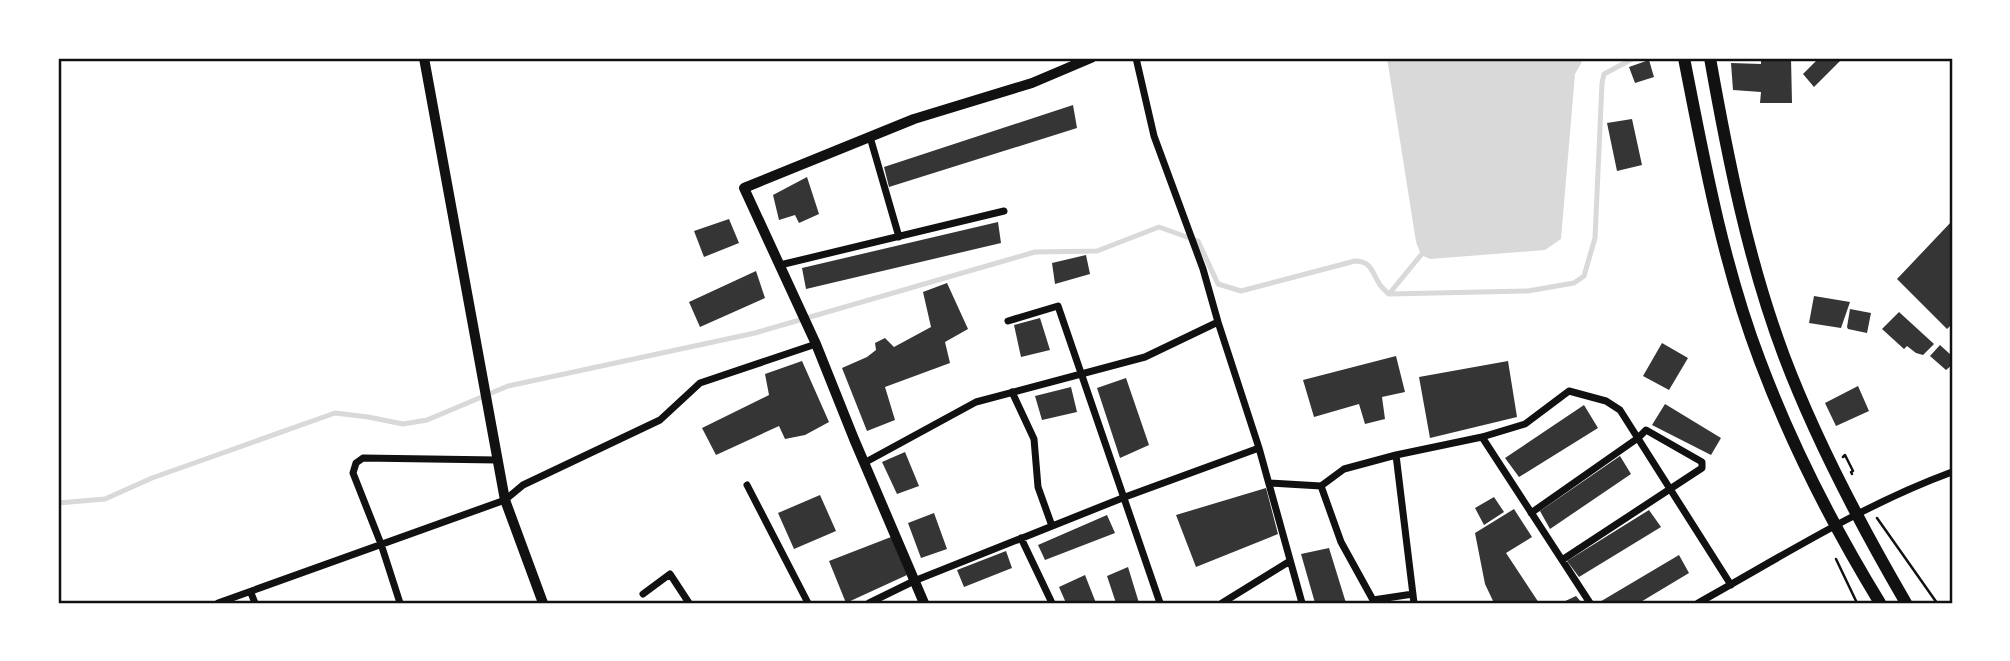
<svg xmlns="http://www.w3.org/2000/svg" width="2010" height="661" viewBox="0 0 2010 661" font-family="'DejaVu Sans',sans-serif">
  <rect width="100%" height="100%" fill="#fff"/>
  <!-- water -->
  <path fill="#d9d9d9" d="M1387,58H1584L1575,74L1561,239L1545,250L1430,259L1421,255L1416,242Z"/>
  <g fill="none" stroke-linecap="round" stroke-linejoin="round">
    <!-- stream -->
    <path stroke="#d9d9d9" stroke-width="5" d="M1389,294L1528,291L1574,283L1584,276L1595,238L1602,83L1604,74L1634,58
      M58,503L105,499L152,478L335,413L368,417L403,424L427,420L508,386L755,333L1035,252L1097,251L1159,227L1198,241L1218,284L1241,291L1355,261C1372,261 1372,273 1380,285C1381,286 1387,293 1389,294L1421,255"/>
  </g>
  <!-- building -->
  <path fill="#353535" d="M1761,58H1791L1792,103H1760L1761,92L1733,90L1731,63L1761,64Z
    M1819,58H1843L1814,87L1803,74Z
    M1649,60L1654,77L1635,83L1629,67Z
    M1073,105L1077,128L889,187L884,167Z
    M1632,119L1642,165L1617,171L1607,123Z
    M807,177L819,214L799,223L795,215L779,220L773,195Z
    M729,219L739,243L704,257L694,231Z
    M1952,221V324L1947,329L1897,279Z
    M998,222L1001,243L806,289L802,268Z
    M1086,255L1090,274L1055,284L1052,263Z
    M756,271L765,298L700,327L689,302Z
    M947,283L968,329L945,342L950,363L885,387L895,420L867,431L842,368L867,357L876,350L875,343L885,338L894,347L931,327L923,292Z
    M1814,296L1850,302L1841,328L1809,323Z
    M1850,309L1871,313L1867,333L1848,329L1847,327Z
    M1899,312L1934,344L1923,355L1916,353L1907,346L1904,349L1882,329Z
    M1040,318L1050,350L1021,357L1014,325Z
    M1662,343L1688,358L1669,390L1643,376Z
    M1940,345L1952,356V365L1946,370L1930,356Z
    M1396,356L1405,392L1382,397L1385,419L1365,424L1359,404L1314,417L1303,380Z
    M802,361L829,422L805,435L785,439L779,426L716,455L702,428L769,395L765,374Z
    M1508,361L1517,417L1430,438L1419,377Z
    M1126,378L1149,445L1120,458L1097,388Z
    M1858,386L1869,411L1836,426L1825,403Z
    M1071,387L1077,412L1042,420L1035,396Z
    M1665,404L1721,438L1711,455L1652,425Z
    M1584,405L1598,428L1519,477L1505,458Z
    M905,452L919,486L897,494L882,462Z
    M1620,456L1631,474L1550,529L1540,511Z
    M1266,488L1278,534L1196,567L1176,515Z
    M820,495L836,531L794,549L778,513Z
    M1494,497L1504,512L1484,525L1475,508Z
    M1514,509L1532,537L1506,553L1539,603H1494L1485,584L1475,533Z
    M1649,510L1661,527L1579,577L1567,561Z
    M934,513L947,549L921,558L908,523Z
    M1107,515L1115,533L1045,560L1038,545Z
    M891,537L907,575L846,603L829,561Z
    M1329,548L1346,603H1315L1301,554Z
    M1006,551L1012,568L964,587L957,570Z
    M1679,555L1689,573L1639,603H1598Z
    M1128,567L1139,603H1116L1107,576Z
    M1085,575L1096,603H1066L1059,587Z
    M1576,596L1582,603H1561Z"/>
  <g fill="none" stroke-linecap="round" stroke-linejoin="round">
    <!-- path -->
    <path stroke="#111" stroke-width="2.5" d="M1843,457L1845,455L1853,471L1851,472L1852,474
      M1877,518L1937,603
      M1836,559L1857,603"/>
    <!-- minor -->
    <path stroke="#111" stroke-width="7" d="M1136,58L1154,136L1203,269L1218,322L1259,448L1302,603
      M870,137L899,237
      M780,265L1004,211
      M1008,321L1058,306L1160,603
      M1012,392L1034,439L1038,487L1052,526
      M1482,437L1590,603
      M1396,455L1414,603
      M864,463L976,402L1145,357L1218,322
      M1269,483L1321,486L1344,469L1396,455L1482,437L1525,424L1569,391L1606,401L1620,410L1731,585
      M747,485L808,603
      M1321,486L1341,542L1373,600L1413,594
      M1531,513L1638,438L1646,430L1702,462V468L1562,560
      M1021,538L1052,603
      M251,593L255,603
      M643,594L670,574L689,603
      M218,603L505,500L523,485L660,420L700,383L816,344
      M400,603L381,544L353,473L356,463L363,458L497,460
      M869,603L914,581L1125,497L1259,448
      M1222,603L1290,561
      M1698,603C1781,557 1862,505 1952,472"/>
    <!-- tertiary -->
    <path stroke="#111" stroke-width="10" d="M424,58L505,500L543,603
      M924,603L854,439L816,344L744,188L914,119L1032,83L1091,58"/>
    <!-- trunk -->
    <path stroke="#111" stroke-width="12" d="M1684,58C1704,160 1723,264 1760,361C1792,446 1833,526 1880,603
      M1710,58C1728,159 1748,260 1784,356C1817,443 1860,524 1906,603"/>
  </g>
  <!-- border -->
  <rect width="2010" height="661" fill="none" stroke="#ffffff" stroke-width="119"/>
  <rect x="60" y="60" width="1891" height="542" fill="none" stroke="#111" stroke-width="2.5"/>
</svg>
